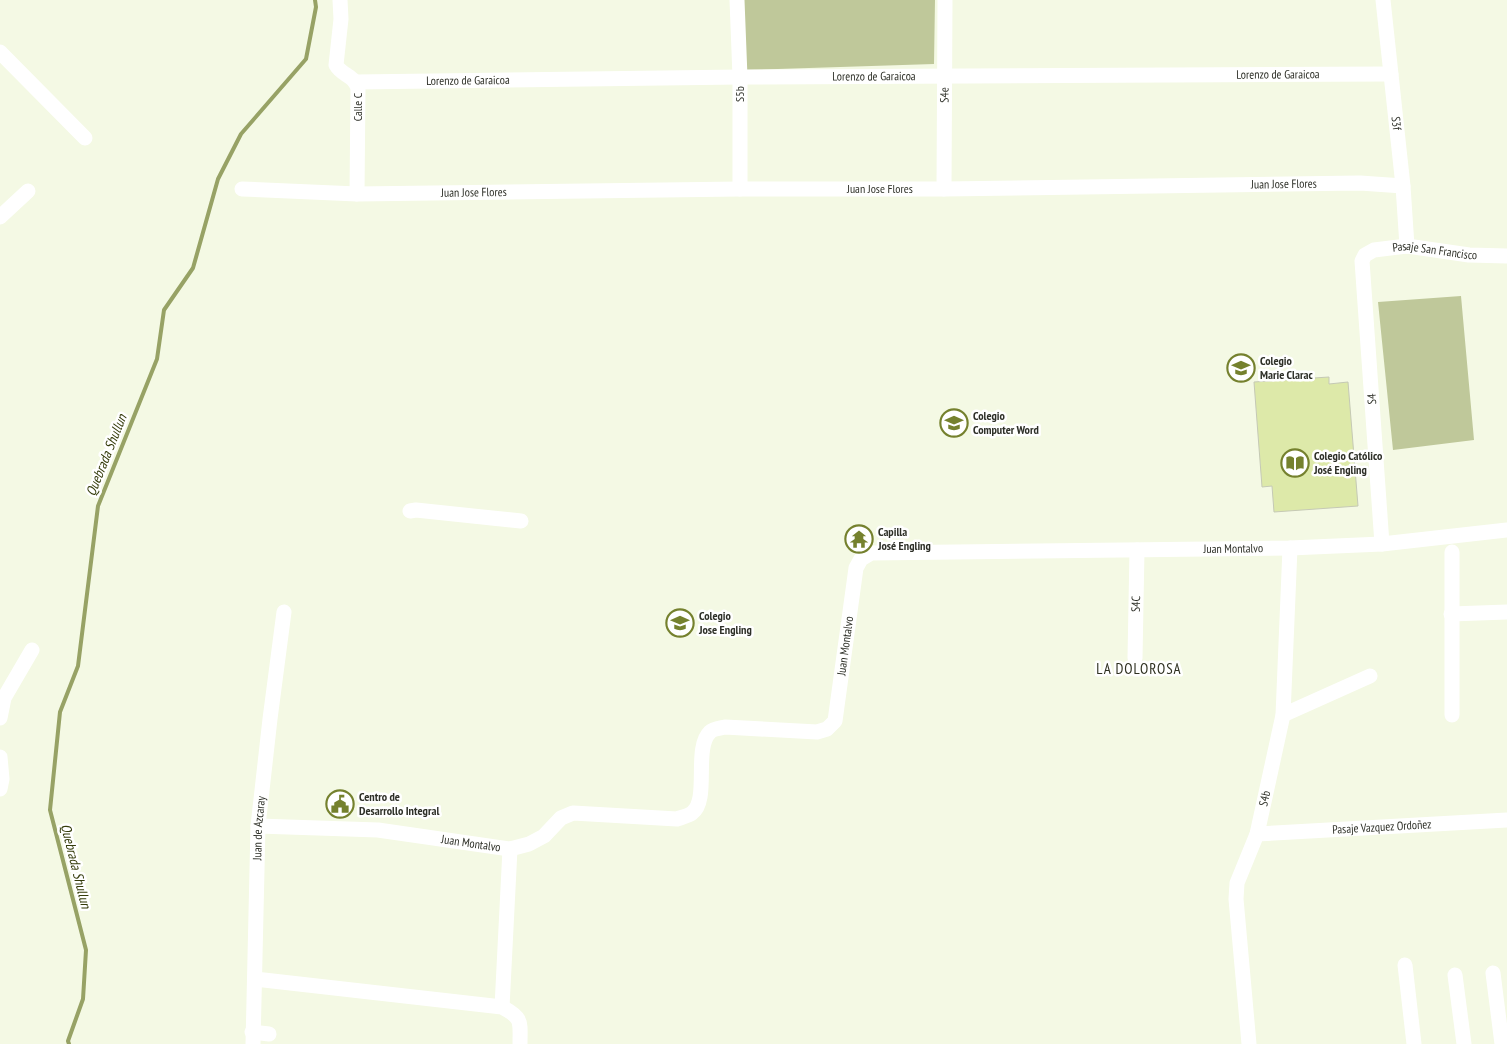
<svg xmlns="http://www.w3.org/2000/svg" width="1507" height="1044" viewBox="0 0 1507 1044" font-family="'PT Sans Narrow',sans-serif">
  <rect width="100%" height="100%" fill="#f4f9e4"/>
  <!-- garden -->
  <path fill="#bfc89a" d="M743,0H935L934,64L746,70Z
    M1461,296L1474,440L1393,450L1378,302Z"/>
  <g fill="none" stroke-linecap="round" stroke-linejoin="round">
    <!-- stream -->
    <path stroke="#97a265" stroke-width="4" d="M69,1044L68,1041L83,999L86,950L50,810L60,712L78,666L98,506L157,359L164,310L193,268L218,179L241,134L306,59L316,7L315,0"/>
  </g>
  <!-- building -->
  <path fill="#dde9a9" stroke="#c5c9b5" d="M1329,377V384L1348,382L1358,506L1274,512L1272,486L1262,487L1254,382Z"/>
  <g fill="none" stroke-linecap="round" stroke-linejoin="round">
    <!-- street -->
    <g stroke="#fff" stroke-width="15">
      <path d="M340,0L341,19L336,65C342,76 353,74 358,88L357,194"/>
      <path d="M737,0L740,77V189"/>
      <path id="s1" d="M1383,0L1403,186L1407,246"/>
      <path d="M0,52L85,138"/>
      <path id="s2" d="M356,82L740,77L1391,74"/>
      <path id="s3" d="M242,189L357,194L740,189H944L1360,183L1403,186"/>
      <path id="s4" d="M944,189L945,0"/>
      <path d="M0,217L28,191"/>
      <path d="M410,511L416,510L521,521"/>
      <path id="s5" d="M1382,544L1362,261L1365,255L1374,250L1407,246L1469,255L1507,256"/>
      <path d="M1452,552V715"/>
      <path d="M1451,614L1507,612"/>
      <path id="s6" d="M1135,658L1137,550"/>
      <path d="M1283,715L1370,676"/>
      <path d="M0,718L4,698L32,650"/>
      <path d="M0,757L2,779L0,789"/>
      <path id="s7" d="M258,826L378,830L510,849L529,844L544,836L561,818L573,813L677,819C682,817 688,816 692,813C710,800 693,748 710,732C713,729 721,728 725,727L817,732L827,729L835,721L856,568L861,559L871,553L1290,548L1382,544L1507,530"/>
      <path id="s8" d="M1257,834L1507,820"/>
      <path d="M1405,965L1414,1044"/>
      <path d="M1493,973L1502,1044"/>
      <path d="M1455,975L1464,1044"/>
      <path d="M255,979L502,1007C523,1018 520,1022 520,1044"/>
      <path d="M502,1007L510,849"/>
      <path d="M252,1032L269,1034"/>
      <path id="s9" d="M253,1044L258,826L270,719L284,612"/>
      <path id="s10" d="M1249,1044L1236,899L1237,883L1257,834L1283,715L1290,548"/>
    </g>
  </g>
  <!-- icons -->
  <defs>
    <g id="school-ring" transform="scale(1.4375)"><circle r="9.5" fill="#fff" stroke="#75812e" stroke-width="1.5"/><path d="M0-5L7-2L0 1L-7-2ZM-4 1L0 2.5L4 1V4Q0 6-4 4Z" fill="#75812e"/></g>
    <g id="library-ring" transform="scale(1.4375)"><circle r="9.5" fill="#fff" stroke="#75812e" stroke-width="1.5"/><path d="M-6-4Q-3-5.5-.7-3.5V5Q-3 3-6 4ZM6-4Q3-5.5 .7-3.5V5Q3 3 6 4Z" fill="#75812e"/></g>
    <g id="temple-ring" transform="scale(1.4375)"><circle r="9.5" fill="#fff" stroke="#75812e" stroke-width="1.5"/><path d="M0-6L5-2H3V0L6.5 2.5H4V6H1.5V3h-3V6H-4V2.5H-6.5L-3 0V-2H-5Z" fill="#75812e"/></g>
    <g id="civic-ring" transform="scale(1.4375)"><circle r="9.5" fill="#fff" stroke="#75812e" stroke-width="1.5"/><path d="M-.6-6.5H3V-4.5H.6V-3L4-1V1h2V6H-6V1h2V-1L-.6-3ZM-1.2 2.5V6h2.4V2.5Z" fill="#75812e"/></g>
  </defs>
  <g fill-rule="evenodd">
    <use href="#school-ring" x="1241" y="368"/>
    <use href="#school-ring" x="954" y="423"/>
    <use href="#library-ring" x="1295" y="463"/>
    <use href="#temple-ring" x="859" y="539"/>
    <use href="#school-ring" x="680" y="623"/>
    <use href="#civic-ring" x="340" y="804"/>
  </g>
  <g text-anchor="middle" stroke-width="5" stroke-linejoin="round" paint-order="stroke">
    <!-- street labels -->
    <g font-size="12" fill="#2e3028" stroke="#fff">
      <text dy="4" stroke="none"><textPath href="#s2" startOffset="922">Lorenzo de Garaicoa</textPath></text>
      <text dy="4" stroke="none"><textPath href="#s2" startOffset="518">Lorenzo de Garaicoa</textPath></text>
      <text dy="4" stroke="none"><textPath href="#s2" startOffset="112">Lorenzo de Garaicoa</textPath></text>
      <text transform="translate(740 94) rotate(-90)" y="4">S5b</text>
      <text dy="4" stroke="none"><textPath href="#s4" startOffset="94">S4e</textPath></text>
      <text transform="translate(358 107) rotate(-90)" y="4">Calle C</text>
      <text dy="4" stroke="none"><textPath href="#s1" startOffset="124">S3f</textPath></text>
      <text dy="4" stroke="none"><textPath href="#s3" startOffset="1042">Juan Jose Flores</textPath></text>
      <text dy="4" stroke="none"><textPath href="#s3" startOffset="638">Juan Jose Flores</textPath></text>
      <text dy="4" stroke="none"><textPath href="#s3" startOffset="232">Juan Jose Flores</textPath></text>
      <text dy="4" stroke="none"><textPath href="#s5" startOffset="362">Pasaje San Francisco</textPath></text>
      <text transform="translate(1372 399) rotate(-94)" y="4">S4</text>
      <text dy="4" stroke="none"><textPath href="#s7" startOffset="1202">Juan Montalvo</textPath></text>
      <text dy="4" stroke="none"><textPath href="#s6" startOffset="54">S4C</textPath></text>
      <text dy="4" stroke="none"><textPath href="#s7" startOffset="739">Juan Montalvo</textPath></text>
      <text dy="4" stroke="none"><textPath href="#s10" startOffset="251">S4b</textPath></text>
      <text dy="4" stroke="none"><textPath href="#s9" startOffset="216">Juan de Azcaray</textPath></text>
      <text dy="4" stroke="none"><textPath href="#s8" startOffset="125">Pasaje Vazquez Ordoñez</textPath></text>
      <text dy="4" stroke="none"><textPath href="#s7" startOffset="214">Juan Montalvo</textPath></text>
    </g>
    <!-- poi labels -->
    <g font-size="12" font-weight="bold" fill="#2e3028" stroke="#fff" text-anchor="start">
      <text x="1260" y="365">Colegio<tspan x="1260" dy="14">Marie Clarac</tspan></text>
      <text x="973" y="420">Colegio<tspan x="973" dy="14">Computer Word</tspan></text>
      <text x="1314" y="460">Colegio Católico<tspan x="1314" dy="14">José Engling</tspan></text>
      <text x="878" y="536">Capilla<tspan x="878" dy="14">José Engling</tspan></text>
      <text x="699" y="620">Colegio<tspan x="699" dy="14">Jose Engling</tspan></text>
      <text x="359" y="801">Centro de<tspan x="359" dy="14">Desarrollo Integral</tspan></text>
    </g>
    <!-- water labels -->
    <g font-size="14" font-style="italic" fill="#343b0a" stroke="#fff">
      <text transform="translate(106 455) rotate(-68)" y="5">Quebrada Shullun</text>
      <text transform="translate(76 866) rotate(76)" y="5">Quebrada Shullun</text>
    </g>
    <!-- quarter labels -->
    <g font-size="15" letter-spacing="1" fill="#2f3121" stroke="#fff">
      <text x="1139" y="674">LA DOLOROSA</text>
    </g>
  </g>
</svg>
